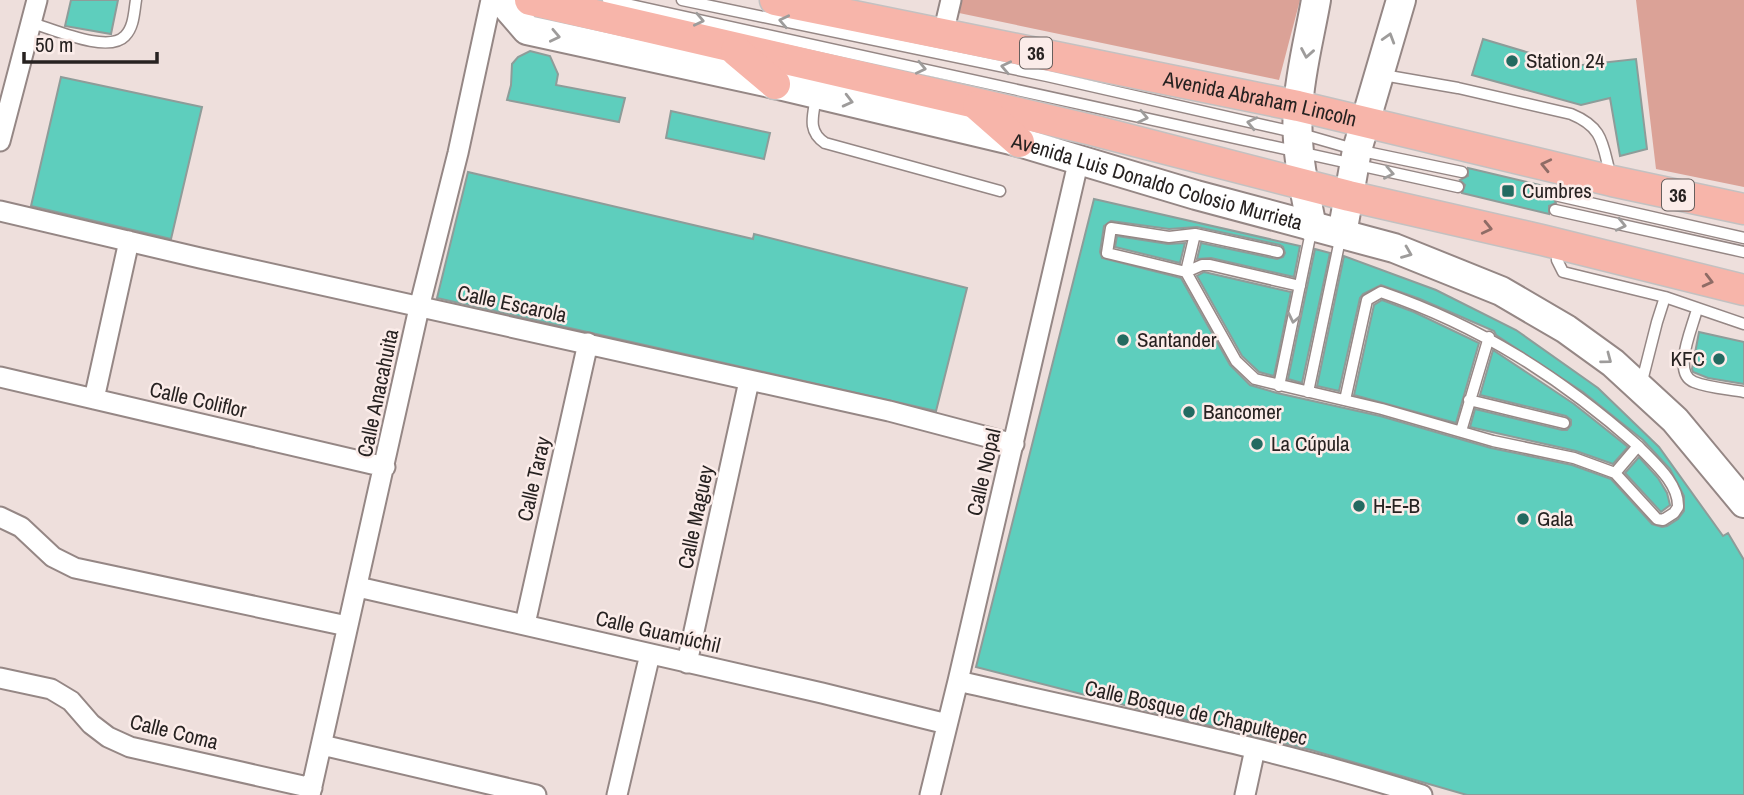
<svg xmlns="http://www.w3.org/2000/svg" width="1744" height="795" viewBox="0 0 1744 795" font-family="'Archivo Narrow',sans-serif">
  <rect width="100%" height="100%" fill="#eedfdc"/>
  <!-- green -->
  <path fill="#dba297" d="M961,0H1300L1279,80L959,13Z
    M1636,0H1744V187L1656,169Z"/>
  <!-- building -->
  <path fill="#5ecebd" stroke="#8e9c99" stroke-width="2" d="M71,0H118L111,34L65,26Z
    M1483,39L1573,66L1636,59L1647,149L1620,156L1610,98L1581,105L1472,75Z
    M530,51L550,56L558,74L556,85L625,98L619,122L507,100L511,85L512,64L518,57Z
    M61,77L202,107L171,239L31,206Z
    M671,111L770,133L764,159L666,138Z
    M1468,168L1556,189L1552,195L1556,203L1549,206V214L1462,193L1465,185L1460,180L1468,176Z
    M468,172L753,239L754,234L967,288L936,411L437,298Z
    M1094,199L1300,246L1294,277L1211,258L1197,259L1201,243L1277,259L1283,257L1285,253L1283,247L1280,245L1197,227L1169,229L1111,221L1104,226L1100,252L1102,258L1181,278L1230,365L1250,385L1277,393L1380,416L1491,448L1572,465L1611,479L1652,524L1662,527L1667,526L1678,519L1684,511V496L1670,469L1643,440L1583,392L1496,335L1494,331L1420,299L1381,285L1363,294L1360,298L1339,391L1317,386L1344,256L1436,290L1516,330L1598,388L1659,447L1723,536L1728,533L1744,560V795H1467L1311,750L1132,707L976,667Z
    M1117,236L1168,244L1185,243L1180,263L1115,247Z
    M1315,249L1330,253L1302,383L1288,379Z
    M1204,272L1291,292L1274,376L1259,372L1242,356L1197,276Z
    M1382,300L1414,312L1479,343L1456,423L1354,395L1374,305Z
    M1699,332L1744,342V384L1708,378L1693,372L1692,369Z
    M1493,350L1574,404L1628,447L1613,464L1576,451L1470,427L1475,409L1562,430H1567L1571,425V420L1566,416L1480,395Z
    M1639,457L1658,478L1667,493L1670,505L1661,512L1625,473Z"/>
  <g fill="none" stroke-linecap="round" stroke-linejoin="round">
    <!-- lane casing -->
    <g stroke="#958785" stroke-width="13">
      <path id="lane" d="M608,0L1458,187
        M682,0L1047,76L1298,133L1357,150L1462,172
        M32,23C53,29 108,54 125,36C134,27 134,12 136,0
        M1383,75L1458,88L1571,114C1605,128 1602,145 1611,177
        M816,97C813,116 807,131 825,143L1000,191
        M1559,196L1744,238
        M1555,210L1744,252
        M1195,234L1169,237L1111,228L1107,253L1186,272L1202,265H1210L1300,286
        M1558,247L1557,260L1563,272L1665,297
        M1278,252L1195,234L1186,272L1236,361L1255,379L1382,409L1493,441L1574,458L1615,473L1638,446C1560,377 1480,326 1381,292L1367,300L1345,400
        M1697,309C1693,327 1671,373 1694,382C1709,388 1728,389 1744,392
        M1641,385L1657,322L1665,297L1744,324
        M1279,386L1312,227
        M1308,392L1341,235
        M1469,400L1564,423
        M1461,431L1489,337
        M1615,473L1657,519L1663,520L1674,513L1678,507C1679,483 1653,462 1638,446"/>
    </g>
    <!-- street casing -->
    <g stroke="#958785" stroke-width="23">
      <path id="street" d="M943,34L951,0
        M0,141L37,0
        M0,211L200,258L889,411L1014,444
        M0,377L385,467
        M94,399L129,241
        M0,517L21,527L53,557L75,568L347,626
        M358,587L822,693L947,724
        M525,624L588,343
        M687,663L749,381
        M0,678L51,689L71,701L91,724L108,737L130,747L312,788
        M958,681C1113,717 1271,747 1422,795
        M322,745L536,795
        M310,795L419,308L458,153L491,0
        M617,795L650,654
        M930,795L958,681L1079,159
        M1245,795L1255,749"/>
    </g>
    <!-- secondary casing -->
    <g stroke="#958785" stroke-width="32">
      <g id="secondary">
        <path id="s1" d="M501,0L527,30L775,84L1019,142L1196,195L1394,248L1501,291L1566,329L1613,363L1675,420L1744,503"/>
        <path d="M1312,227C1304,188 1295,147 1298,108C1300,72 1310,35 1316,0"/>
        <path d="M1342,234L1357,150L1401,0"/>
      </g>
    </g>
    <!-- primary casing -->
    <g stroke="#c3c1c1" stroke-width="33">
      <g id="primary">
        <path d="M530,0L1092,130L1349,196L1542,240L1744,290"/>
        <path id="s2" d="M775,0L1298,106L1612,181L1744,209"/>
        <path d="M736,51L775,84"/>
        <path d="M978,106L1019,142"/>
      </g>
    </g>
    <!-- lane -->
    <use href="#lane" stroke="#fff" stroke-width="10"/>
    <!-- street -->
    <use href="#street" stroke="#fff" stroke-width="19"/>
    <!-- secondary -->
    <use href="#secondary" stroke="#fff" stroke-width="28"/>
    <!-- primary -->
    <use href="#primary" stroke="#f7b5aa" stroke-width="30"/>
  </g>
  <!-- one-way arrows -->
  <defs><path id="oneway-chevron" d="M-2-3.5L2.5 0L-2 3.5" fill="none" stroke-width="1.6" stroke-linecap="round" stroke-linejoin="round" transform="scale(1.75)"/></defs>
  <g stroke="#9e9c9b">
    <use href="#oneway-chevron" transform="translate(699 20) rotate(12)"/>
    <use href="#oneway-chevron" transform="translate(784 21) rotate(-168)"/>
    <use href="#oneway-chevron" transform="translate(555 36) rotate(12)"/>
    <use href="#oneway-chevron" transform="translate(1389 38) rotate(-73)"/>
    <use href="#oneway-chevron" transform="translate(1307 53) rotate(100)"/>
    <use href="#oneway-chevron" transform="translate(1006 67) rotate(-168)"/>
    <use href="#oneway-chevron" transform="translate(921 68) rotate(12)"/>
    <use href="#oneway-chevron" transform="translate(848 101) rotate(14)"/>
    <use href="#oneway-chevron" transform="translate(1143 117) rotate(12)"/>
    <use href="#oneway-chevron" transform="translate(1252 123) rotate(-167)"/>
    <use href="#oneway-chevron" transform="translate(1389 173) rotate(11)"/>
    <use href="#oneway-chevron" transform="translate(1621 225) rotate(13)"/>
    <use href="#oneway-chevron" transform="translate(1407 253) rotate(22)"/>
    <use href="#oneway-chevron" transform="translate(1294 318) rotate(102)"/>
    <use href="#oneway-chevron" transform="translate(1607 359) rotate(37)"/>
  </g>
  <g stroke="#8f6c66">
    <use href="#oneway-chevron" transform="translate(1546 165) rotate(-167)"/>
    <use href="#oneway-chevron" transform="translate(1487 228) rotate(13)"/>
    <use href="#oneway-chevron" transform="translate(1708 281) rotate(14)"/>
  </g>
  <!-- markers -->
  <g fill="#236a60" stroke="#fbece9" stroke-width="2.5">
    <circle cx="1512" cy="61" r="7"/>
    <rect x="1501" y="184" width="14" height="14" rx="3.5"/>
    <circle cx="1123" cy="340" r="7"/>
    <circle cx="1719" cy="359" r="7"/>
    <circle cx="1189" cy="412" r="7"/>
    <circle cx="1257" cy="444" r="7"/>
    <circle cx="1359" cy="506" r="7"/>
    <circle cx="1523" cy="519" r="7"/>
  </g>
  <g text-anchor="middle" stroke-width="5" stroke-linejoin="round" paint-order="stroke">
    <!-- shield labels -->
    <g fill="#fbece9" stroke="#675f5d" stroke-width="2">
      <rect x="1020" y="37.5" width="32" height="31" rx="5"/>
      <rect x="1662" y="179.5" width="32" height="31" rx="5"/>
    </g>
    <g font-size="19" font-weight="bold" fill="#272221">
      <text x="1036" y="60">36</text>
      <text x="1678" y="202">36</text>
    </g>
    <!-- poi labels -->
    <g font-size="21" fill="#272221" stroke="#fbece9" text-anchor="start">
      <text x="1526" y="68">Station 24</text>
      <text x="1522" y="198">Cumbres</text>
      <text x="1137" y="347">Santander</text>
      <text x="1705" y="366" text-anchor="end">KFC</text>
      <text x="1203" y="419">Bancomer</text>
      <text x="1271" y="451">La Cúpula</text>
      <text x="1373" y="513">H-E-B</text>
      <text x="1537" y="526">Gala</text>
    </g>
    <!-- street labels -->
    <g font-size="21" fill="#272221" stroke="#fbece9">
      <text dy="7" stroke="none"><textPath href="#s2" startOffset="495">Avenida Abraham Lincoln</textPath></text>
      <text dy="7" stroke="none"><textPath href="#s1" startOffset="688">Avenida Luis Donaldo Colosio Murrieta</textPath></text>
      <text transform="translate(512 304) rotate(12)" y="7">Calle Escarola</text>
      <text transform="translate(378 393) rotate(-78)" y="7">Calle Anacahuita</text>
      <text transform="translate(198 400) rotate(13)" y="7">Calle Coliflor</text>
      <text transform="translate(984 472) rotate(-77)" y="7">Calle Nopal</text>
      <text transform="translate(534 479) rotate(-77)" y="7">Calle Taray</text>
      <text transform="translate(696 517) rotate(-78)" y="7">Calle Maguey</text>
      <text transform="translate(658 632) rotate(13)" y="7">Calle Guamúchil</text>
      <text transform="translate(1196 713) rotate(13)" y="7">Calle Bosque de Chapultepec</text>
      <text transform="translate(174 732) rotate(14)" y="7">Calle Coma</text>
    </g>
  </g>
  <!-- scale -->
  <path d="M24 52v10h133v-10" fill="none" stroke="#272221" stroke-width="3.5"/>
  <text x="35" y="52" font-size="21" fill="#272221" stroke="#fbece9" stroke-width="5" paint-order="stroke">50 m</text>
</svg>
